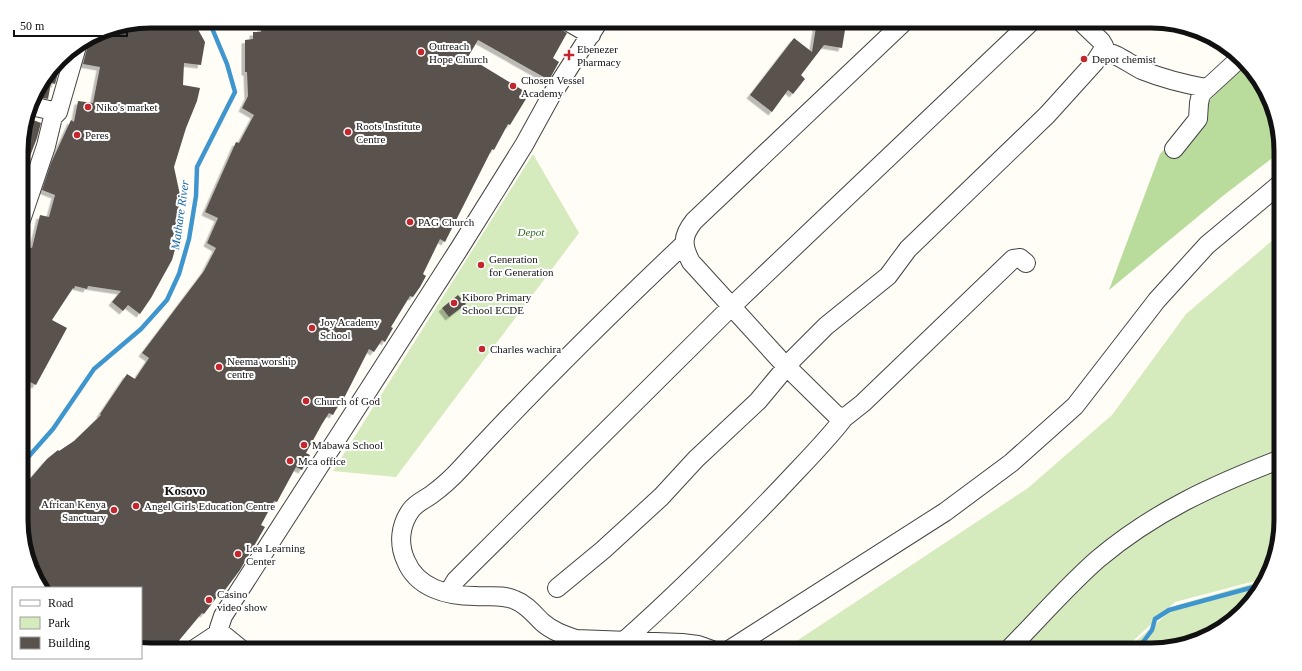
<svg xmlns="http://www.w3.org/2000/svg" width="1302" height="671" viewBox="0 0 1302 671" font-family="Georgia,serif">
  <defs>
    <filter id="shadow"><feDropShadow dx="-3.5" dy="3.5" stdDeviation="0" flood-color="#0004"/></filter>
  </defs>
  <rect width="100%" height="100%" fill="#fffdf5"/>
  <!-- green -->
  <path fill="#d5ebbd" d="M533,154L579,233L396,477L333,471Z
    M1280,234L1281,520L1267,578L1265,580L1251,582L1175,602L1123,650H783L1028,488L1112,415L1186,314Z
    M1263,582L1223,628L1159,650H1126L1177,605L1251,584Z"/>
  <!-- forest -->
  <path fill="#b9dc9c" d="M1243,64L1259,79L1280,134V152L1224,195L1109,290L1160,154Z"/>
  <g fill="none" stroke-linecap="round" stroke-linejoin="round">
    <!-- stream -->
    <path stroke="#3f96cf" stroke-width="4.5" d="M22,464L53,429L94,369L141,329L167,300L179,274L189,239L196,196L197,167L235,92L227,64L209,21
      M1137,650L1152,630L1155,619L1169,610L1261,585"/>
  </g>
  <!-- building -->
  <path fill="#5a524d" filter="url(#shadow)" d="M151,21H187V23L195,24L205,42L201,65L184,63L183,85L200,88L197,101L186,128L174,167L180,195L176,229L170,243L176,246L172,260L151,298L140,314L128,305L123,311L112,302L121,291L88,286L87,289L75,286L74,289L73,288L52,320L67,328L36,385L22,378V245L32,248L40,215L49,217L55,195L42,190L51,163L71,120L74,122L78,101L93,103L100,67L83,64L87,49L86,41L101,31Z
    M262,21H546L567,33L553,58L559,62L549,80L478,40L468,57L529,94L510,125L508,124L494,150L492,149L445,242L440,239L423,274L426,276L420,287L413,297L410,296L391,327L393,328L385,342L382,340L374,352L369,349L340,406H338L333,415L329,413L322,424L306,453L310,455L302,470L296,467L277,502L274,501L261,525L265,527L240,570L222,594L220,593L204,614L202,613L171,650H151L141,648V588H43L22,537V488L47,459L58,450L59,451L74,441L101,415L100,414L127,374L135,379L149,358L142,353L204,271L216,248L207,243L218,218L205,212L236,142L239,143L254,115L242,108L248,96L247,72H245V40L253,39V32H261Z
    M817,21L846,24L842,48L824,45L801,75L805,79L793,94L788,90L772,112L750,95L794,38L812,52Z
    M63,56L55,84L51,83L48,99L34,96Z
    M28,118L41,123L37,138L22,177L21,142Z
    M458,295L466,304L449,317L442,308Z"/>
  <g fill="none" stroke-linecap="round" stroke-linejoin="round">
    <!-- minor casing -->
    <g stroke="#444" stroke-width="20">
      <path id="minor" d="M567,21L591,35
        M905,21L694,221C682,236 682,245 691,262L782,362L836,415L844,418L863,403L1013,259L1020,258L1026,263
        M1102,51C1118,53 1130,65 1144,71C1164,79 1185,84 1206,88
        M31,106L58,112
        M1174,149L1198,119L1199,103L1201,94L1238,60
        M21,220L46,146L53,117L58,112L77,46
        M684,244C608,316 533,390 462,467C453,477 442,487 431,495C424,500 416,503 411,510C400,525 398,544 406,561C417,588 447,596 475,596C489,597 502,594 515,600C526,604 534,614 542,622C552,631 564,635 576,639L682,643L698,645L712,650
        M557,588L603,550L661,497L696,459L758,401L793,359L826,326L888,276L908,249L1047,115L1095,62L1102,51L1104,46L1101,41L1080,21
        M448,593L456,580L472,564L731,307L1032,21
        M624,641C678,593 729,542 779,490C801,466 824,444 844,418
        M193,650L220,632
        M242,650L220,632L219,628L223,616L459,249L524,145L551,96L599,21
        M729,650L945,512L1011,463L1075,406L1157,300L1207,245L1280,184
        M1008,650C1038,620 1066,587 1098,559C1154,512 1213,485 1281,459"/>
    </g>
    <!-- minor -->
    <use href="#minor" stroke="#fff" stroke-width="18"/>
  </g>
  <!-- markers -->
  <g fill="#c4262e" stroke="#fff" stroke-width="1.5">
    <circle cx="421" cy="52" r="4"/>
    <path d="M567 49h4v4h4v4h-4v4h-4v-4h-4v-4h4z"/>
    <circle cx="1084" cy="59" r="4"/>
    <circle cx="513" cy="86" r="4"/>
    <circle cx="88" cy="107" r="4"/>
    <circle cx="348" cy="132" r="4"/>
    <circle cx="77" cy="135" r="4"/>
    <circle cx="410" cy="222" r="4"/>
    <circle cx="481" cy="265" r="4"/>
    <circle cx="454" cy="303" r="4"/>
    <circle cx="312" cy="328" r="4"/>
    <circle cx="482" cy="349" r="4"/>
    <circle cx="219" cy="367" r="4"/>
    <circle cx="306" cy="401" r="4"/>
    <circle cx="304" cy="445" r="4"/>
    <circle cx="290" cy="461" r="4"/>
    <circle cx="136" cy="506" r="4"/>
    <circle cx="114" cy="510" r="4"/>
    <circle cx="238" cy="554" r="4"/>
    <circle cx="209" cy="600" r="4"/>
  </g>
  <g text-anchor="middle" stroke-width="4" stroke-linejoin="round" paint-order="stroke">
    <!-- poi labels -->
    <g font-size="11" fill="#111" stroke="#fff" text-anchor="start">
      <text x="429" y="50">Outreach<tspan x="429" dy="13">Hope Church</tspan></text>
      <text x="577" y="53">Ebenezer<tspan x="577" dy="13">Pharmacy</tspan></text>
      <text x="1092" y="63">Depot chemist</text>
      <text x="521" y="84">Chosen Vessel<tspan x="521" dy="13">Academy</tspan></text>
      <text x="96" y="111">Niko's market</text>
      <text x="356" y="130">Roots Institute<tspan x="356" dy="13">Centre</tspan></text>
      <text x="85" y="139">Peres</text>
      <text x="418" y="226">PAG Church</text>
      <text x="489" y="263">Generation<tspan x="489" dy="13">for Generation</tspan></text>
      <text x="462" y="301">Kiboro Primary<tspan x="462" dy="13">School ECDE</tspan></text>
      <text x="320" y="326">Joy Academy<tspan x="320" dy="13">School</tspan></text>
      <text x="490" y="353">Charles wachira</text>
      <text x="227" y="365">Neema worship<tspan x="227" dy="13">centre</tspan></text>
      <text x="314" y="405">Church of God</text>
      <text x="312" y="449">Mabawa School</text>
      <text x="298" y="465">Mca office</text>
      <text x="106" y="508" text-anchor="end">African Kenya<tspan x="106" dy="13">Sanctuary</tspan></text>
      <text x="144" y="510">Angel Girls Education Centre</text>
      <text x="246" y="552">Lea Learning<tspan x="246" dy="13">Center</tspan></text>
      <text x="217" y="598">Casino<tspan x="217" dy="13">video show</tspan></text>
    </g>
    <!-- park labels -->
    <g font-size="11" font-style="italic" fill="#2f6b1f" stroke="#fff">
      <text x="531" y="236">Depot</text>
    </g>
    <!-- water labels -->
    <g font-size="12" font-style="italic" fill="#1768a6" stroke="#fff">
      <text transform="translate(180 215) rotate(-82)" y="4">Mathare River</text>
    </g>
    <!-- quarter labels -->
    <g font-size="13" font-weight="bold" fill="#111" stroke="#fff">
      <text x="185" y="495">Kosovo</text>
    </g>
  </g>
  <!-- crop -->
  <path d="M0 0H1302V671H0ZM151 28H1151A123 123 0 0 1 1274 151V520A123 123 0 0 1 1151 643H151A123 123 0 0 1 28 520V151A123 123 0 0 1 151 28Z" fill="#fff" fill-rule="evenodd"/>
  <path fill="none" stroke="#111" stroke-width="5" d="M151 28H1151A123 123 0 0 1 1274 151V520A123 123 0 0 1 1151 643H151A123 123 0 0 1 28 520V151A123 123 0 0 1 151 28Z"/>
  <!-- legend -->
  <rect x="12" y="587" width="130" height="72" fill="#ffffff" stroke="#a0a0a0"/>
  <rect x="20" y="600" width="20" height="6" fill="#ffffff" stroke="#a0a0a0"/>
  <text x="48" y="607" font-size="12" fill="#111111">Road</text>
  <rect x="20" y="617" width="20" height="12" fill="#d5ebbd" stroke="#a0a0a0"/>
  <text x="48" y="627" font-size="12" fill="#111111">Park</text>
  <rect x="20" y="637" width="20" height="12" fill="#5a524d" stroke="#a0a0a0"/>
  <text x="48" y="647" font-size="12" fill="#111111">Building</text>
  <!-- scale -->
  <path d="M14 30v6h113v-6" fill="none" stroke="#111111" stroke-width="2"/>
  <text x="20" y="30" font-size="12" fill="#111111" stroke="#ffffff" stroke-width="3" paint-order="stroke">50 m</text>
</svg>
